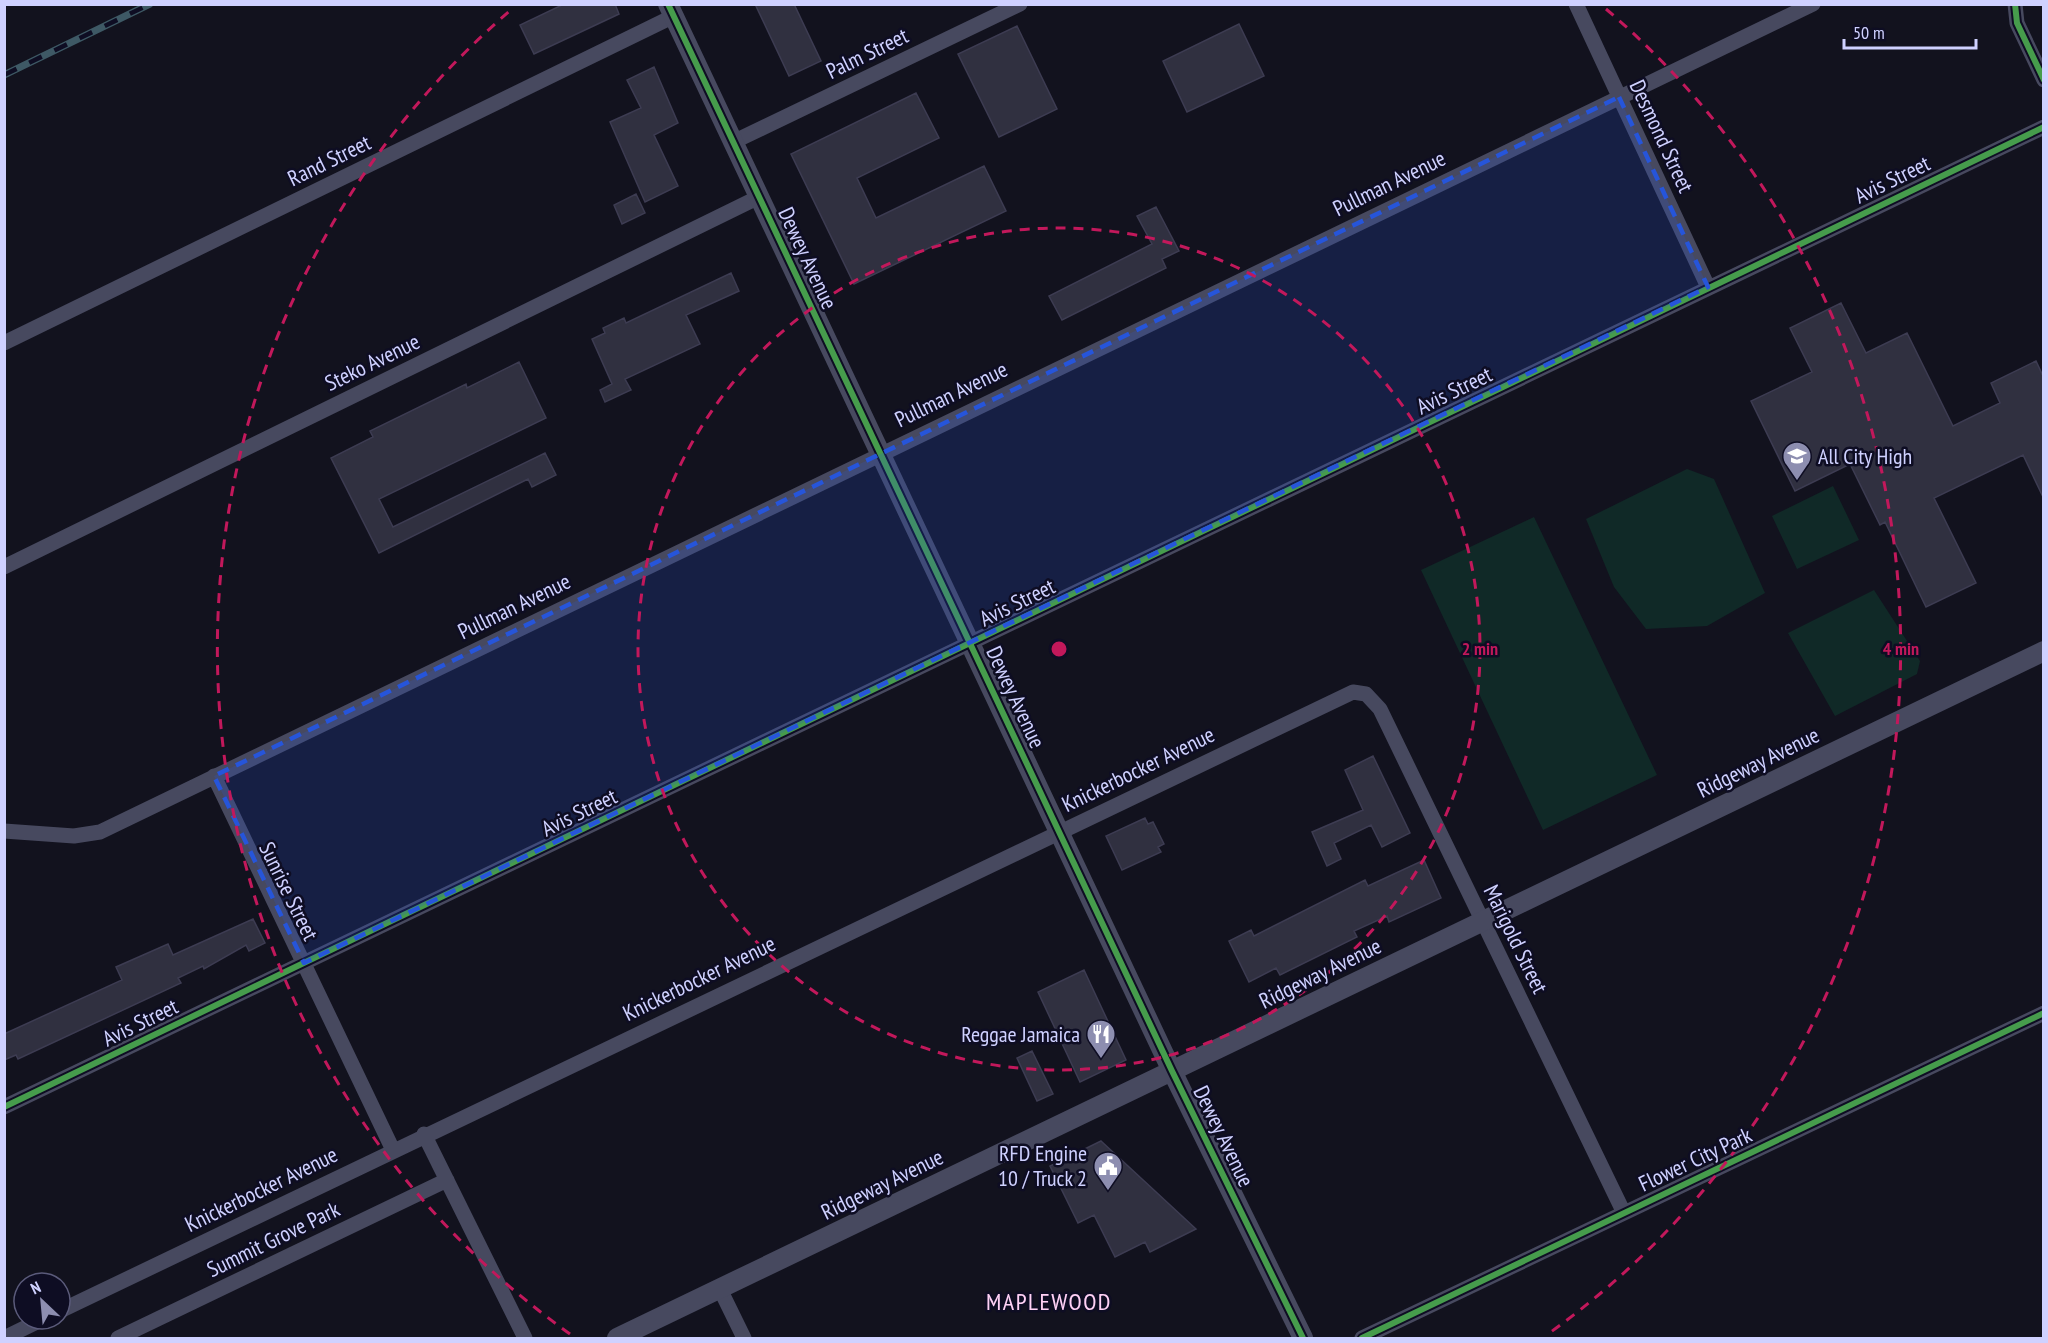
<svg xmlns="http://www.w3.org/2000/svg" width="2048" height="1343" viewBox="0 0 2048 1343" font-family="'PT Sans Narrow',sans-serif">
  <rect width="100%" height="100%" fill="#12121e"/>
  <!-- green -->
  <path fill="#102927" d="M1687,469L1714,479L1765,593L1707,626L1646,629L1614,587L1586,519Z
    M1833,486L1859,540L1797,569L1772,516Z
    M1534,517L1657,775L1543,830L1421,570Z
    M1874,590L1920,661L1917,674L1835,716L1788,633Z"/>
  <!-- building -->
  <path fill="#303040" stroke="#3d3c52" stroke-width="1.5" d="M564,4H615L619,14L534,54L520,25Z
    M755,4H794L821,61L789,76Z
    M1239,24L1264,76L1187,112L1163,61Z
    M1017,26L1057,109L999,137L958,54Z
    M654,67L678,123L654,135L678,186L645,202L610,122L641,108L627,80Z
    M916,93L939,138L857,178L876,218L984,166L1006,211L854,284L791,154Z
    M636,194L645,213L622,224L614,205Z
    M1156,207L1179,251L1162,259L1166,268L1062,320L1049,296L1152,244L1137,216Z
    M731,273L739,291L686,315L700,344L625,379L631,390L605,402L600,390L612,384L592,339L605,333L603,328L624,318L626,323Z
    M1841,303L1866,353L1907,333L1953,426L2000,403L1991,383L2036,361L2043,376V497L2023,455L1934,498L1976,583L1926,607L1885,522L1880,525L1850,464L1795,491L1751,401L1812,372L1790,328Z
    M519,362L546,418L379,499L393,527L545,453L556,475L532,487L528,479L379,553L331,458L373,437L370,431L466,384L467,388Z
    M1373,756L1410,833L1382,847L1371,825L1334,843L1341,859L1327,866L1312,832L1363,810L1345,770Z
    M1145,818L1148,824L1153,822L1164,844L1158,847L1161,852L1122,870L1106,836Z
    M1424,860L1441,898L1389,922L1387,916L1354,931L1357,937L1280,975L1276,968L1249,982L1229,941L1251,930L1254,936L1365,880L1368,886Z
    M253,919L265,943L249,951L246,945L204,969L203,966L178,978L181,983L18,1059L16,1055L4,1060V1034L122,980L116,967L168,944L173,955Z
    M1084,970L1126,1060L1080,1082L1038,992Z
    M1032,1051L1053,1094L1037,1101L1017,1058Z
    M1101,1141L1196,1229L1150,1252L1145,1242L1115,1257L1094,1215L1078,1223L1050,1166Z"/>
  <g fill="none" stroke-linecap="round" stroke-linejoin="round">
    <!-- minor -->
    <path stroke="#47495f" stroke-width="15" d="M1576,4L1708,287
      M2015,4L2017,23L2044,80
      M733,142L1020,4
      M4,343L674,16
      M4,567L759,197
      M214,776L393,1150
      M4,831L74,836L100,832L1813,4
      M4,1107L2044,127
      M424,1134L525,1338
      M720,1289L744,1338
      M60,1311L1353,692L1366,694L1380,709L1624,1213
      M4,1338L43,1319
      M118,1338L447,1180
      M1362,1338L2044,1013"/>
    <!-- tertiary -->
    <path stroke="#47495f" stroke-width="20" d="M668,4L1172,1071L1303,1338
      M617,1338L2044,651"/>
    <!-- rail casing -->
    <g stroke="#3e5965" stroke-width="7">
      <path id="rail" d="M4,75L150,4"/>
    </g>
    <!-- rail -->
    <use href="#rail" stroke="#0e0d23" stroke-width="4.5" stroke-dasharray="14" stroke-linecap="butt"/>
    <!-- cycleway casing -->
    <g stroke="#0e0d23" stroke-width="10">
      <path id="cycleway" d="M668,4L1172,1071L1303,1338
        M2015,4L2017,23L2044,80
        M4,1107L2044,127
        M1362,1338L2044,1013"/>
    </g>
    <!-- cycleway -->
    <use href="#cycleway" stroke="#469c4c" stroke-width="6"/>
  </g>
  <!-- marked area -->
  <path fill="#2655da" fill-opacity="0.2" stroke="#2655da" stroke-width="4.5" stroke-dasharray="12 8" stroke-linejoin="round" d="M1619,97L1708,287L304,963L214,776Z"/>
  <!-- distance rings -->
  <g fill="none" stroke="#c2185b" stroke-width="3" stroke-dasharray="10 8">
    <circle cx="1059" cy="649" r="421"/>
    <path d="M570 1334A842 842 0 0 1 512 9M1606 9A842 842 0 0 1 1548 1334"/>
  </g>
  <!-- icons -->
  <defs>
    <g id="school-pin" transform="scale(1.5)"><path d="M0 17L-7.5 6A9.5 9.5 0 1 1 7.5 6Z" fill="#8d8eb0" stroke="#0e0d23"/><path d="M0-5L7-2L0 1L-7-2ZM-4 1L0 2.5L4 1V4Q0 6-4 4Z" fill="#fff"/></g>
    <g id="restaurant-pin" transform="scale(1.5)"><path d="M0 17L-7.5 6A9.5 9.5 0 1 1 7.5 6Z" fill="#8d8eb0" stroke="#0e0d23"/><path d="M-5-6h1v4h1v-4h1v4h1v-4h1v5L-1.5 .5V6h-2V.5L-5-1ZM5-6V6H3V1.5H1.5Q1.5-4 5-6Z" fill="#fff"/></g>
    <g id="civic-pin" transform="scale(1.5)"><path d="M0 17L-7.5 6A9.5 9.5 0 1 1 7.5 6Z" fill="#8d8eb0" stroke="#0e0d23"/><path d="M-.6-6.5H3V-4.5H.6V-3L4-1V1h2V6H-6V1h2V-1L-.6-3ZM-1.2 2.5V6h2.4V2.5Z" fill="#fff"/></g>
  </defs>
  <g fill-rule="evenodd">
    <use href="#school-pin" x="1797" y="456"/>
    <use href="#restaurant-pin" x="1101" y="1034"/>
    <use href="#civic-pin" x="1108" y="1166"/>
  </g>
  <g text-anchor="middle" stroke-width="5" stroke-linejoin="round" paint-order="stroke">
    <!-- street labels -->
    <g font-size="22" fill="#cfd1ff" stroke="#0e0d23">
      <text transform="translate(867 53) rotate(-26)" y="8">Palm Street</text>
      <text transform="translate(1662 136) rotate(65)" y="8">Desmond Street</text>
      <text transform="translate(329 160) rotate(-26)" y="8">Rand Street</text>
      <text transform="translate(1892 179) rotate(-26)" y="8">Avis Street</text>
      <text transform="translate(1389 183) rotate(-26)" y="8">Pullman Avenue</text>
      <text transform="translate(808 258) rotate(65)" y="8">Dewey Avenue</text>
      <text transform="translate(372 362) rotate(-26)" y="8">Steko Avenue</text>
      <text transform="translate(1454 390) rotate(-26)" y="8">Avis Street</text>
      <text transform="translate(951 394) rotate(-26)" y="8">Pullman Avenue</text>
      <text transform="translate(1017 602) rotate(-26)" y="8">Avis Street</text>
      <text transform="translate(514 606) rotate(-26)" y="8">Pullman Avenue</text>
      <text transform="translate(1016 697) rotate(65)" y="8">Dewey Avenue</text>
      <text transform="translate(1758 762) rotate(-26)" y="8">Ridgeway Avenue</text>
      <text transform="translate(1138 769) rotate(-26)" y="8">Knickerbocker Avenue</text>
      <text transform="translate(579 812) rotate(-26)" y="8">Avis Street</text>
      <text transform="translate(289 891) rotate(64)" y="8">Sunrise Street</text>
      <text transform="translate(1516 939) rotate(64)" y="8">Marigold Street</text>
      <text transform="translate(1320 973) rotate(-26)" y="8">Ridgeway Avenue</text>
      <text transform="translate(699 978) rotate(-26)" y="8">Knickerbocker Avenue</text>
      <text transform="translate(140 1022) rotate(-26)" y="8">Avis Street</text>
      <text transform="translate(1224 1136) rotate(64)" y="8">Dewey Avenue</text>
      <text transform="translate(1695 1159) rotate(-25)" y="8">Flower City Park</text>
      <text transform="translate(882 1184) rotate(-26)" y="8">Ridgeway Avenue</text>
      <text transform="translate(261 1189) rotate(-26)" y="8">Knickerbocker Avenue</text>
      <text transform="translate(273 1239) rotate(-26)" y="8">Summit Grove Park</text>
    </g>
    <!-- poi labels -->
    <g font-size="22" fill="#cfd1ff" stroke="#0e0d23" text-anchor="end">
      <text x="1818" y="464" text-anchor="start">All City High</text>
      <text x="1080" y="1042">Reggae Jamaica</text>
      <text x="1087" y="1161">RFD Engine<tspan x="1087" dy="25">10 / Truck 2</tspan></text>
    </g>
    <!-- neighbourhood labels -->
    <g font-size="24" letter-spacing="1.5" fill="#ffd1f5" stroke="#0e0d23">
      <text x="1049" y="1310">MAPLEWOOD</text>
    </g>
  </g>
  <circle cx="1059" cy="649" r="9" fill="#c2185b" stroke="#0e0d23" stroke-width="3"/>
  <g font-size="18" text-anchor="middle" font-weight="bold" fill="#c2185b" stroke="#0e0d23" stroke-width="5" stroke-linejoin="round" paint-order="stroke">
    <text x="1480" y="655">2 min</text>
    <text x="1901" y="655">4 min</text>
  </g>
  <!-- border -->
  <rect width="2048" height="1343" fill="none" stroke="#cfd1ff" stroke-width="12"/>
  <!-- north arrow -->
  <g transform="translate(42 1301) rotate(334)"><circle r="28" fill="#0e0d23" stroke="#5b5b7b" stroke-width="1.5"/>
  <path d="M0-4.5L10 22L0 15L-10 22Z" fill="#8d8eb0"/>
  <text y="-9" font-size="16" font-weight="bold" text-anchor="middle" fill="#cfd1ff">N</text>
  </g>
  <!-- scale -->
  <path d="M1844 39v9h132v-9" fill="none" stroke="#cfd1ff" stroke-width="3"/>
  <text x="1853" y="39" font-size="18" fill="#cfd1ff" stroke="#0e0d23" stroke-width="4.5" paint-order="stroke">50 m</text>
</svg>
